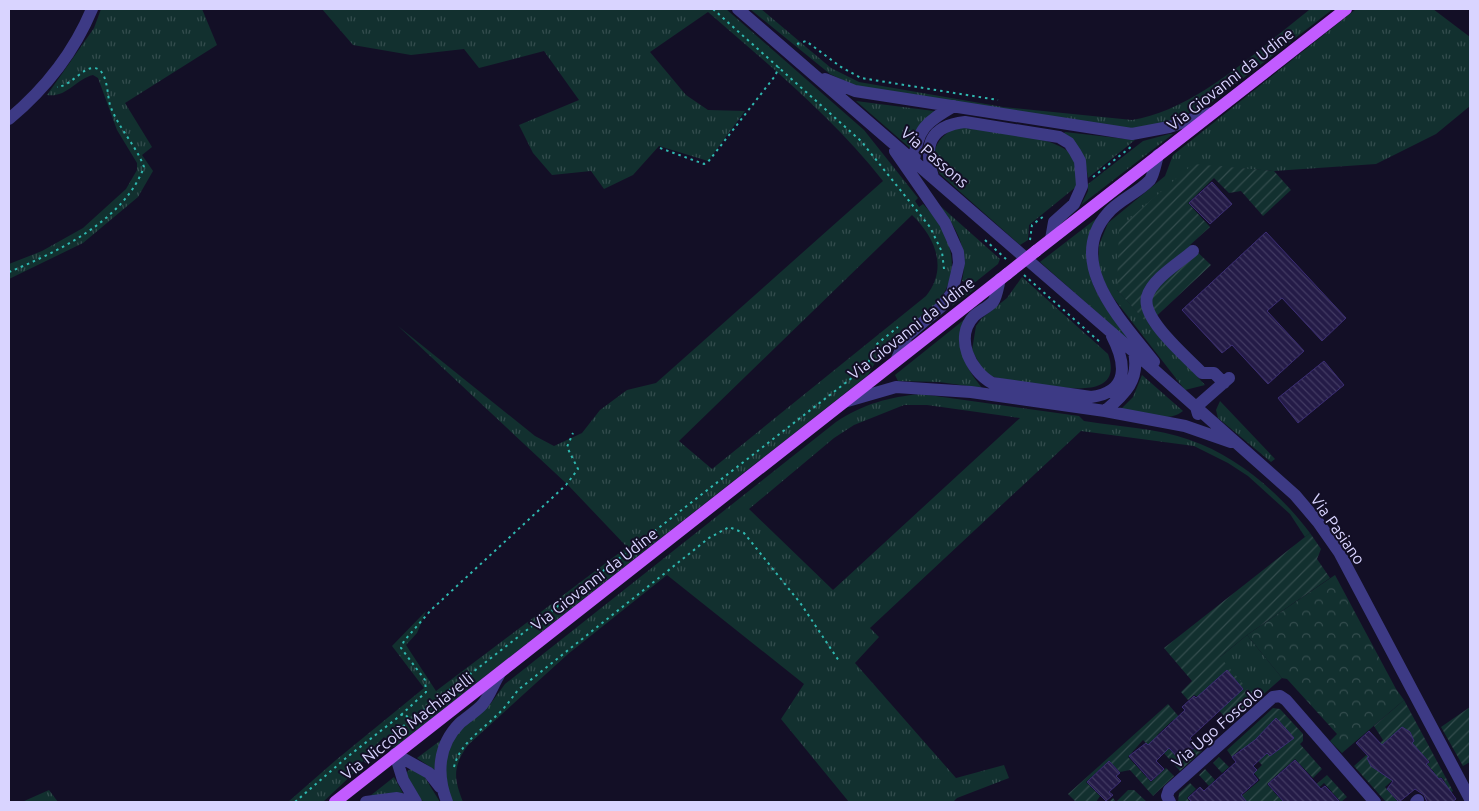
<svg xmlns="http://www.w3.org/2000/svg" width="1479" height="811" viewBox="0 0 1479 811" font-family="Ubuntu,sans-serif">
  <defs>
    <pattern id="grass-tufts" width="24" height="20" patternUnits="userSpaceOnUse" patternTransform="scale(1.25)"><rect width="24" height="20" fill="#12302f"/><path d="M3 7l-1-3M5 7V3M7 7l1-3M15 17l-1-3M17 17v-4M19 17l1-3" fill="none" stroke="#344d4e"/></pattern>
    <pattern id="park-crowns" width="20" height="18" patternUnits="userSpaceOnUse" patternTransform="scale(1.25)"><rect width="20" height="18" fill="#12302f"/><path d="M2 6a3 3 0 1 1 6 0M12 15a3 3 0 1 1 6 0" fill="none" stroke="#344d4e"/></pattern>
    <pattern id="garden-furrows" width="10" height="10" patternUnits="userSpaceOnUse" patternTransform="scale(1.25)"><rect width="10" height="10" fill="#12302f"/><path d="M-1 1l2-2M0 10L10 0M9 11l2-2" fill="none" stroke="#344d4e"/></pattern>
    <pattern id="building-back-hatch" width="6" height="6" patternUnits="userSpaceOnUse" patternTransform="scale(1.25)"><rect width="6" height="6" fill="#241b47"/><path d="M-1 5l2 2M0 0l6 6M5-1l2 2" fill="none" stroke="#433b63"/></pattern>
  </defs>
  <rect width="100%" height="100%" fill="#130f26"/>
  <!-- grass -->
  <path fill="url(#grass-tufts)" fill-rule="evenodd" d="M101,9H202L217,45L125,103L152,147L142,155L153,171L138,197L83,243L9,279V264L42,251L83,228L126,189L137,170V163L117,130L98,78L93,75C76,79 67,98 47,95L94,28Z
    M322,9H726L864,130L918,198L915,201L919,207L923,204C955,237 965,278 929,312C915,325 895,334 883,349C877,356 874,367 868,375L394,748L384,737L370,751L356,771L323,802H288L336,760L424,688L392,646L426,611L417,633L406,645L436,691L627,547L568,485L398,326L535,436L554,446L582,433L600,410L627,390L656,383L883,181C833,117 769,65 708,12L650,52L686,95L708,110L745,111L708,161L659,146L633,175L604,189L591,171L552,175L533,153L519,125L579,100L544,51L479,68L464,49L411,55L353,45ZM912,215C936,238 948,269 926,296L712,469L679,441Z
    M750,9H761L831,68L859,82L1003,107L1132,120C1196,110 1259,49 1309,10L1308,9H1333L1212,102L1172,121L1133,129L857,87L830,74Z
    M1356,9H1433L1470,37V106L1436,134L1376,164L1274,171L1193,165L1117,290L1205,385L1185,390L1112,296L1098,270L1099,245L1108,223L1165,176L1173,155Z
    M856,101L934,111L910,148Z
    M955,128H966C990,132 1059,135 1072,156C1077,166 1077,176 1077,186L1029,225L1028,240L1020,245L940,174C927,156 936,138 955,128Z
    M1065,132L1135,140L1088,178C1086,157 1077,148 1063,134Z
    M1169,134H1173L1081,205L1088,191V184L1143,141Z
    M937,203L1000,259L998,264L973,284L962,281C969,248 957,228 937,203Z
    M1097,218C1074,278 1100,300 1135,346L1040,262Z
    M1022,277L1108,354C1124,399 1068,388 1043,385C1023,382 1004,381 985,374L972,350L976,326L982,318L1007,298Z
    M961,286L975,289L952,306Z
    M965,319C957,351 962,362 982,388L939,382L898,381L895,375Z
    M1142,375L1183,411C1167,424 1140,413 1121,409L1133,397Z
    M921,394L1079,416L1084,421C1119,427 1157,428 1190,440C1237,456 1281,494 1310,533L1305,537L1290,514L1248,476L1228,463L1194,446L1081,431L870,628L879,637L855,663L956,778L1004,765L1009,778L957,798L953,802H849L781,719L804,684L667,575L568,654L468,745C452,767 454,779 463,802H451L446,790L444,758L458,732L491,703L505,684L836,422C863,404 889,397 921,394ZM904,405H927L1020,418L833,590L749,509L834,438L854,425Z
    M1220,401L1275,459L1271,462L1218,418L1216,410Z
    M1247,635L1282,678L1257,700L1219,658Z
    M441,740L443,742L436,771L417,758Z
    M411,768L424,776L440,802H424L415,794L406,773Z
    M394,777L405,797L370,796Z
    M49,790L58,802H22Z"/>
  <!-- park -->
  <path fill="url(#park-crowns)" d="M1335,575L1396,689L1404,700L1342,753L1330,741L1337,734L1287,679L1282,678L1247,635Z"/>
  <!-- garden -->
  <path fill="url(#garden-furrows)" d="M1193,164L1274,171L1291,190L1263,216L1241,191L1229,193L1214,178L1188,203L1210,227L1190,245L1211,265L1148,324L1117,290L1119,228Z
    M1310,533L1321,549L1317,559L1330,578L1247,635L1220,657L1257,700L1231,724L1216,707L1194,695L1188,700L1181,692L1192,681L1164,648Z
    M1404,700L1453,791L1449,794L1442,785L1445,781L1441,777L1427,791L1421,784L1434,772L1427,764L1430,762L1422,754L1385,787L1398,802H1386L1354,766L1383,740L1374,726Z
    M1168,704L1187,726L1183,730L1173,720L1157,735L1181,762L1197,746L1202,751L1180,771L1161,750L1155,752L1143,740L1128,757L1151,782L1166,768L1174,776L1153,796L1130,770L1120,772L1109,761L1086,782L1100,796L1096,802H1076L1068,794Z
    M1470,707V762L1463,766L1441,727Z
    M1273,708L1280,709L1303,734V741L1300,744L1322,769L1313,778L1295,759L1267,784L1283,802H1235L1260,780L1254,773L1262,765L1246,748L1242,751L1240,749L1232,757L1227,750Z
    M1219,757L1229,767L1222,773L1213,763Z
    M1205,769L1215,780L1209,786L1199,775Z
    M1327,775L1347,797L1341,802L1324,783L1303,802H1296Z
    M1190,783L1196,789L1187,798L1190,802H1178L1179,793Z
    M1128,790H1134L1147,802H1109L1113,798L1116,802Z"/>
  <!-- building -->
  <path fill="url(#building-back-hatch)" stroke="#3b2d73" d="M1212,182L1232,204L1210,224L1189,203Z
    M1266,232L1346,318L1322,341L1282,298L1267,311L1304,351L1268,384L1232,345L1222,353L1182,310Z
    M1324,361L1344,385L1298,423L1278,398Z
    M1227,670L1243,689L1190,738L1197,745L1180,760L1169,748L1156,761L1164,769L1151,781L1129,756L1146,743L1148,745L1185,710L1182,707L1194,696L1196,698Z
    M1276,718L1294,738L1270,756L1267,753L1253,766L1257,770L1253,774L1258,780L1241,795L1247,802H1192L1188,798L1200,787L1204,791L1236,762L1232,757L1255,740Z
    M1402,727L1410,732L1414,741L1412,743L1429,762L1426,764L1439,779L1441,778L1456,799L1452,802H1427L1424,795L1415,789L1399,802L1387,789L1393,781L1371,766L1367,758L1369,757L1356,743L1369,731L1382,745Z
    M1295,760L1321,789L1325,786L1340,802H1284L1268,784Z
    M1109,761L1120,773L1116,776L1121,781L1109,792L1113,795L1106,801L1087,782Z"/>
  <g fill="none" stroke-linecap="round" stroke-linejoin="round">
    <!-- path -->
    <path stroke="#2fb8b0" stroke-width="2" stroke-dasharray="2.5 4" stroke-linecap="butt" d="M713,9L861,141L930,227L942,252L944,269
      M797,44L806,41L841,67L861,78L998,100
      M1197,104L1223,89
      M660,148L704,164L708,162L775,76L779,67
      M1093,177L1132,146
      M985,240L1006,259
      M1030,240L1032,225L1044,216
      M9,272C57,252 124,221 144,167C136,145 118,128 110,105C107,95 108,69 94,68C83,67 71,86 57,87
      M1024,275L1101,343
      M401,715L426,692L425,680L401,648L404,641L431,610L566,485L578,469L567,447L573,433
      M365,762L384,741L853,377L867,365L877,344L898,327
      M454,767C460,743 480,732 497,715C505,708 511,699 518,690L709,538L729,527L744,533L801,604L839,661
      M295,802L346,758L401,715L405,714L410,720"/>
    <!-- minor -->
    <path stroke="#3d3a85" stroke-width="12" d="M738,9L1134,352L1295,495L1318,522L1339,552L1470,799
      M825,79L855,91L1132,134L1169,127L1211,113
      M9,119C45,89 74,52 92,9
      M895,151L945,223L958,252L959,263L952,293L942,306L907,336L896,361
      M914,161C917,129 926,122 954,106
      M933,177C923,145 930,126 965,122L1059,137L1069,143L1075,152L1080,161L1082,186L1074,204L1054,222L1051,239
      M1193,251C1179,263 1152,279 1147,297C1141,319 1188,358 1202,373H1214L1224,383
      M1000,279C998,286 997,296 993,302C988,307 980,311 974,316C954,337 970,371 992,383L1091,397C1130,392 1126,363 1112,336
      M1154,362C1124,323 1063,263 1108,213C1119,200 1138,193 1150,180C1154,174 1156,162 1158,155
      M844,402L896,387L971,392L1105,411L1185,426L1231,442
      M1105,411C1125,394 1140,380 1134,352
      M1198,414L1196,407L1229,378
      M395,754L429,773L440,787
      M395,754L403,780L416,802
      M366,802L397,798L415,802
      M447,802C436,774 438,745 460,723C467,717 475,712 481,706C489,698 493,685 499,675
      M1170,802L1167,796L1169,790L1273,697L1280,696L1286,700L1375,802
      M1416,802L1418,800"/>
    <!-- major -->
    <path stroke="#c25bff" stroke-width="12" d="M1036,251L1346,9
      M335,802L1007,274"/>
    <!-- major-bridge -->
    <path stroke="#c25bff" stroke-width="12" d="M1007,274L1036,251"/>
  </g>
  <g text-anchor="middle" stroke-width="4" stroke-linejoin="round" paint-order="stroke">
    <!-- street labels -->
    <g font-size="16" fill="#d9d4ff" stroke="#130f26">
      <text transform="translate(1230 79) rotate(-38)" y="6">Via Giovanni da Udine</text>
      <text transform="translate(935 157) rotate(41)" y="6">Via Passons</text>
      <text transform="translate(911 328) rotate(-38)" y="6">Via Giovanni da Udine</text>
      <text transform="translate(1338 529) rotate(55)" y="6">Via Pasiano</text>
      <text transform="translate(594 579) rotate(-38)" y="6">Via Giovanni da Udine</text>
      <text transform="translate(407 726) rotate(-38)" y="6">Via Niccolò Machiavelli</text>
      <text transform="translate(1217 727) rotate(-41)" y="6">Via Ugo Foscolo</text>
    </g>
  </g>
  <!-- border -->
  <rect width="1479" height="811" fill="none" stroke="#d9d4ff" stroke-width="20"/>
</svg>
